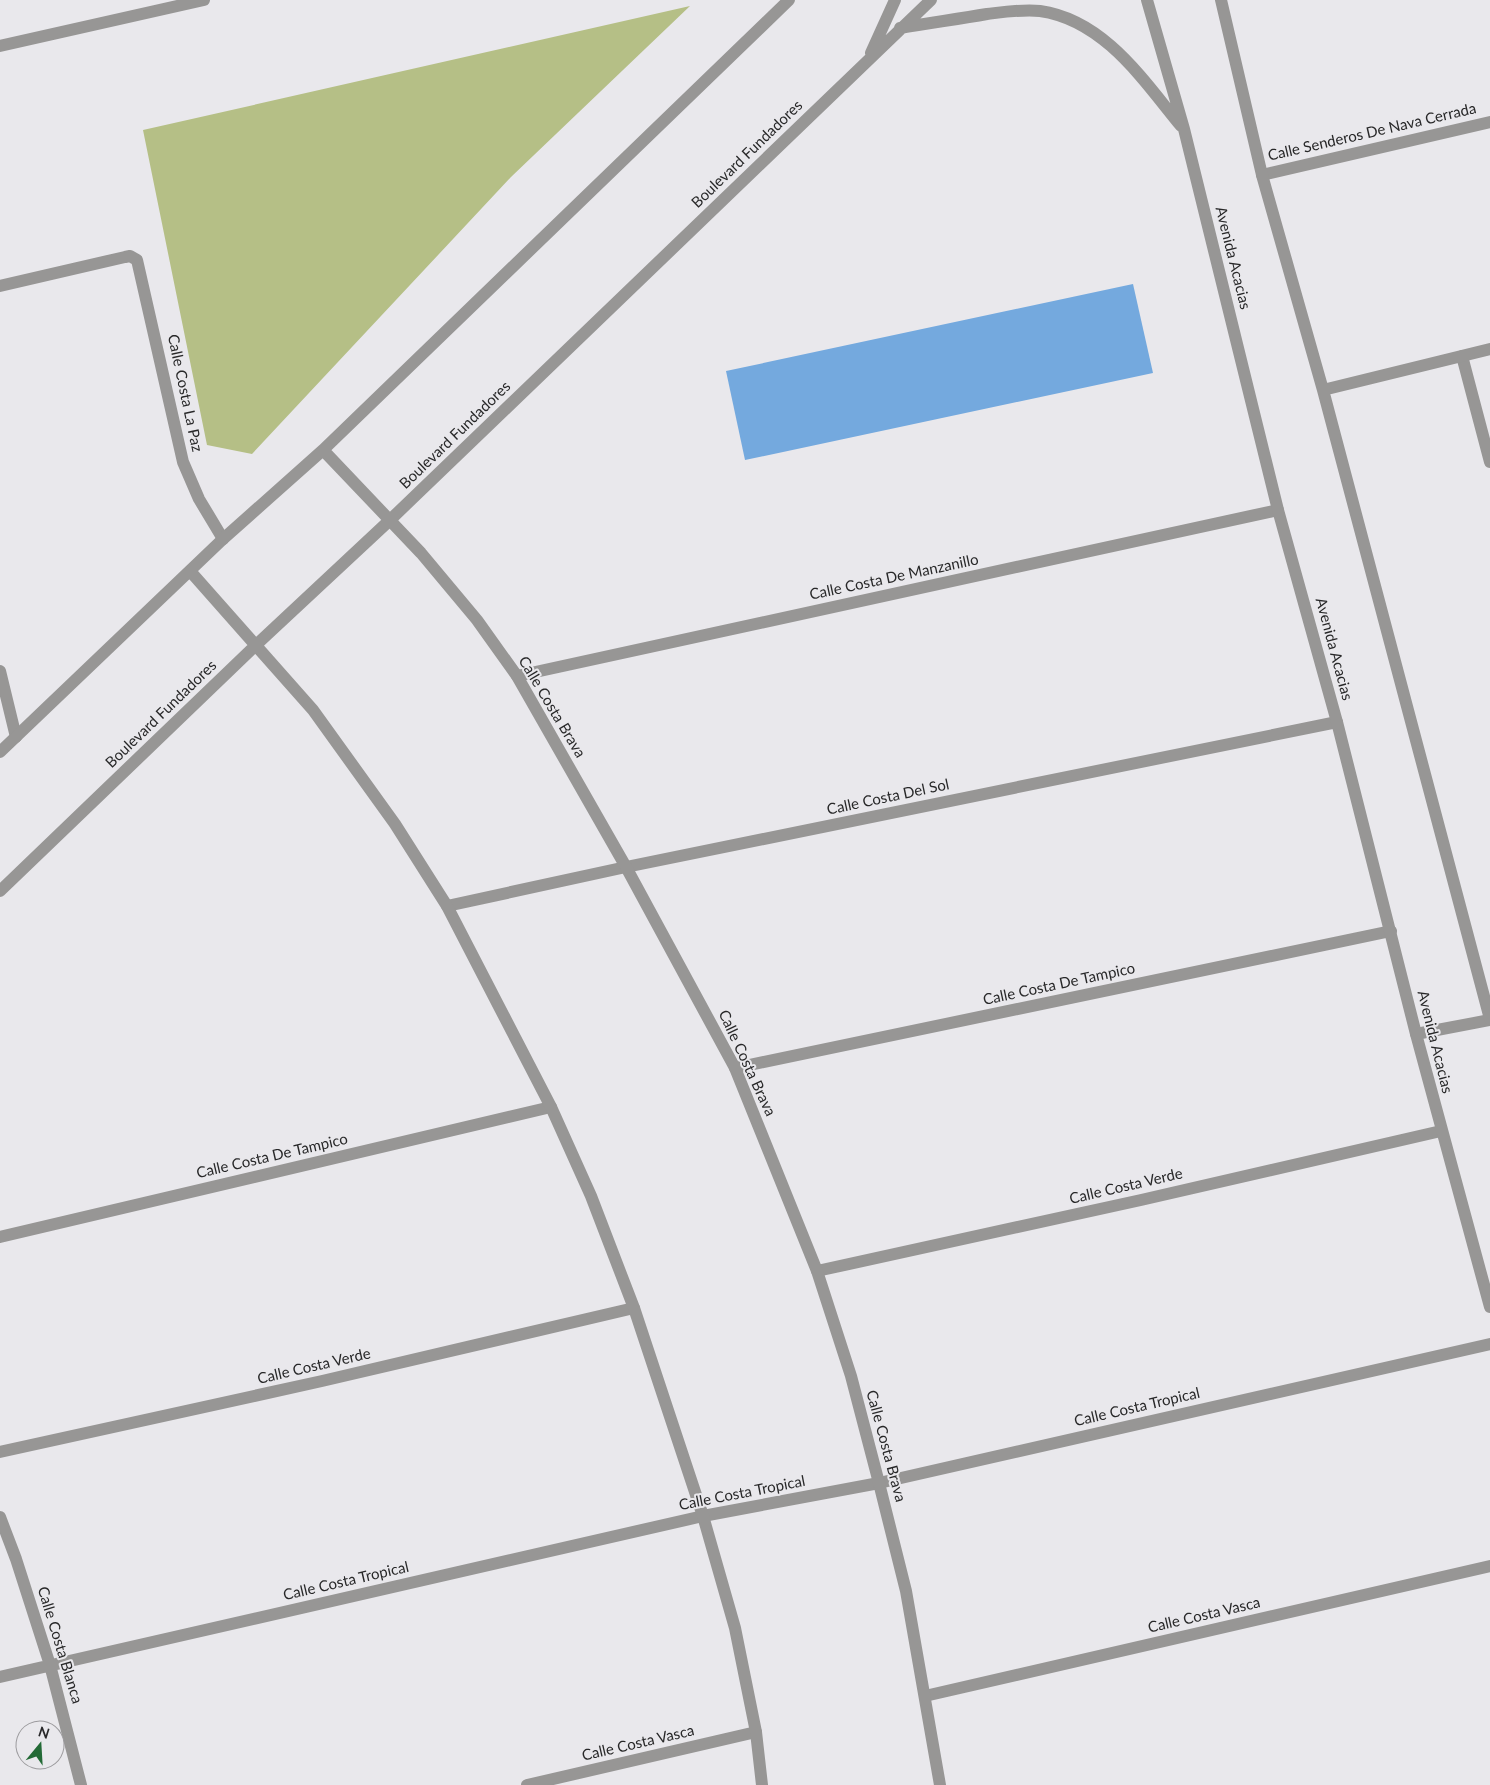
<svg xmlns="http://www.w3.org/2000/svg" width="1490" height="1785" viewBox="0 0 1490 1785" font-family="Lato,sans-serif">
  <rect width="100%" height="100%" fill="#e9e8ec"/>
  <!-- green -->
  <path fill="#b5bf86" d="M690,6L511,177L252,454L207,445L143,130Z"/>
  <!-- water -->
  <path fill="#74a9de" d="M1133,284L1153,373L745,460L726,371Z"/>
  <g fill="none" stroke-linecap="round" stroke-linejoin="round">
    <!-- minor -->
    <path stroke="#979695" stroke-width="12" d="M0,46L204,0
      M1262,175L1490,122
      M0,286L125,257L130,256L137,260L183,462L199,499L223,539
      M1462,356L1490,462
      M0,671L16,737
      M517,676L1278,510
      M447,906L626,867L1337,722
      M1416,1034L1490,1020
      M735,1068L1391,931
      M0,1237L551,1107
      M817,1271L1141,1200L1441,1131
      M0,1452L322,1381L634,1308
      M0,1517L16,1559L50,1665L81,1785
      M0,1677L703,1516L879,1483L1490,1344
      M925,1696L1490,1566
      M527,1785L756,1732"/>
    <!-- tertiary -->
    <path stroke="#979695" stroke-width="12" d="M1147,0L1184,129L1278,510L1337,722L1416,1034L1490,1307
      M1221,0L1262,175L1323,390L1490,1019
      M900,28C929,23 958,19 987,14C1004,12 1023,9 1040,11C1104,20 1143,80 1181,126
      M871,53L895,0
      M1323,390L1490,349
      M323,450L421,553L477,620L517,676L626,867L735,1068L817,1271L851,1376L879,1483L906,1591L940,1785
      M190,571L313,710L395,824L447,906L551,1107L591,1196L634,1308L703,1516L735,1628L756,1732L762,1785
      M0,752L223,539L323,450L789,0
      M0,891L256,645L390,520L931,0"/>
  </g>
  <g text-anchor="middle" stroke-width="4" stroke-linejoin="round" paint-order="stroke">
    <!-- street labels -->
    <g font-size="15" fill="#282829" stroke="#e9e8ec">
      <text transform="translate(1372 132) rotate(-13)" y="5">Calle Senderos De Nava Cerrada</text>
      <text transform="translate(747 154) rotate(-44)" y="5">Boulevard Fundadores</text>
      <text transform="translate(1233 258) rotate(76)" y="5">Avenida Acacias</text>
      <text transform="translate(185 393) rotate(78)" y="5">Calle Costa La Paz</text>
      <text transform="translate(455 435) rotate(-44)" y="5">Boulevard Fundadores</text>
      <text transform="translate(894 577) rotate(-12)" y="5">Calle Costa De Manzanillo</text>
      <text transform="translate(1334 649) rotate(75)" y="5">Avenida Acacias</text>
      <text transform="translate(552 707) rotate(59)" y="5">Calle Costa Brava</text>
      <text transform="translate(161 714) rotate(-44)" y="5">Boulevard Fundadores</text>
      <text transform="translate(888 797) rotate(-12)" y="5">Calle Costa Del Sol</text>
      <text transform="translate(1059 984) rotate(-12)" y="5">Calle Costa De Tampico</text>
      <text transform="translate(1435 1042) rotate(76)" y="5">Avenida Acacias</text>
      <text transform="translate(747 1063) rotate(65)" y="5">Calle Costa Brava</text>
      <text transform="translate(272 1156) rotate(-13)" y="5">Calle Costa De Tampico</text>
      <text transform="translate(1126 1186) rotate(-13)" y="5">Calle Costa Verde</text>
      <text transform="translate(314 1366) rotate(-13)" y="5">Calle Costa Verde</text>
      <text transform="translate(1137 1407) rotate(-13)" y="5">Calle Costa Tropical</text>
      <text transform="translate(886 1446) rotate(75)" y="5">Calle Costa Brava</text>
      <text transform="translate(742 1493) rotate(-11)" y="5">Calle Costa Tropical</text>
      <text transform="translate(346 1581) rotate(-13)" y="5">Calle Costa Tropical</text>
      <text transform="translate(1204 1615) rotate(-13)" y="5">Calle Costa Vasca</text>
      <text transform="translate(60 1645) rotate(73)" y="5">Calle Costa Blanca</text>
      <text transform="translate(638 1743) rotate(-13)" y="5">Calle Costa Vasca</text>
    </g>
  </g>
  <!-- north arrow -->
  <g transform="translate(40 1745) rotate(18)"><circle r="24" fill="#e9e8ec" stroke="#9c9b9e"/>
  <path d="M0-4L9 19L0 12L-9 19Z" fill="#236a36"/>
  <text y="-8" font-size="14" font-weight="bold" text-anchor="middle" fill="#282829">N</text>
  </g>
</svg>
